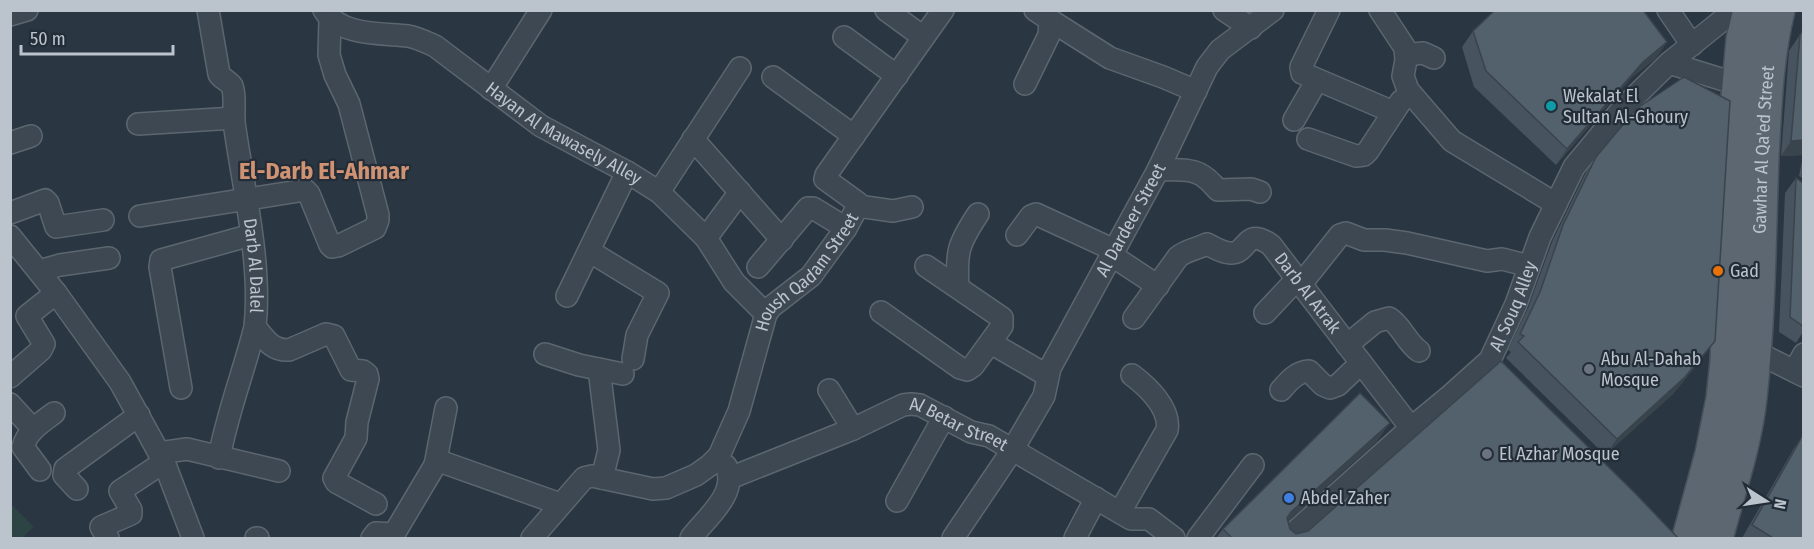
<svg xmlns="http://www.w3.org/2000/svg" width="1814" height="549" viewBox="0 0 1814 549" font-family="'Fira Sans Condensed',sans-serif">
  <rect width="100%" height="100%" fill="#2a3642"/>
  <!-- green -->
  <path fill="#2d4444" d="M10,503L34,527L26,534L24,538H11Z"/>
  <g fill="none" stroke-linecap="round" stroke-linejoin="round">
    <!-- minor casing -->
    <g stroke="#5c666f" stroke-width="24">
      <g id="minor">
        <path id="s1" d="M208,10L219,74C222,79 229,81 232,86C236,96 233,111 234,122C243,188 262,262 255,327C265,339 272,351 289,350L326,334L334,336L351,370L363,371L367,374L368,379L357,422L356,438L334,478L336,482L376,504"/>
        <path id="s2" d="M324,10C340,36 381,33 408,36C418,38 426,42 435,46L541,126L627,172L659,192L706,238L734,282L766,314"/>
        <path d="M886,10L923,37"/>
        <path d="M1224,10L1251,28"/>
        <path d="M1329,10L1301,67L1302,73L1393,112"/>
        <path d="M1380,10L1405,48L1406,60L1403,76L1408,90L1452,141L1556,204"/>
        <path d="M1668,10L1692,45"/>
        <path d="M10,15L27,10"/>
        <path d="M1050,20L1110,58L1163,77L1196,91"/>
        <path d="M844,37L897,76"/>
        <path d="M1406,55L1423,53L1434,58"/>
        <path d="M1669,63L1740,85"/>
        <path d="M773,77L854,136"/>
        <path d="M1025,84L1049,35L1050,20L1035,10"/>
        <path d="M491,89L541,10"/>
        <path d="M1294,120L1317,80"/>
        <path d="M138,124L234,118"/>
        <path d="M693,139L782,240"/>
        <path d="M1308,139L1356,156L1364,155L1368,151L1401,101"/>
        <path d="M10,143L31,136"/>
        <path d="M1158,170C1174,170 1194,167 1207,179C1211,182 1214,186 1218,190L1251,189L1260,192"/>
        <path d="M659,192L740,68"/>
        <path d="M858,206L893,211L912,207"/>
        <path d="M10,213L45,200L48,203L56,227L103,220"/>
        <path d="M140,216L305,190L309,194L330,245L332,247L338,246L375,228L378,220V215L349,104L335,75L329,55L330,20"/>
        <path d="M1017,235L1031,216L1036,214L1114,250"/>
        <path d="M10,236L56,293L120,382L164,462L193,538"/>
        <path d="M706,238L740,192"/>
        <path d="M589,251L658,293L637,335L633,359"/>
        <path d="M1111,255L1158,286"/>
        <path d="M758,267L808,208H813L846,228"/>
        <path d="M39,271L60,265L109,258"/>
        <path d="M1301,284L1340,235L1346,233L1364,240H1385L1407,243L1487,261L1502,259L1529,266"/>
        <path d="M958,287C956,252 958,244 978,214"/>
        <path d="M567,296L627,172"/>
        <path d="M881,312L960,368L967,370L973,366L1002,326V318L926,266"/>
        <path d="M1265,313L1297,279"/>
        <path id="s3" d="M1134,318L1178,257C1186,250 1197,249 1207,244C1213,247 1222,253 1230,253C1249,254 1244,226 1271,245L1411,428"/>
        <path d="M991,343L1048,376"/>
        <path d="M1347,345L1375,322L1389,318C1402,326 1406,342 1419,351"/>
        <path d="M1754,351L1804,376"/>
        <path d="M545,354L579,365L623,374"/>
        <path d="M599,369L609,450L602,478"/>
        <path d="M1795,370L1804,354"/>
        <path d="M10,377L41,350L44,344L27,316L56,293"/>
        <path d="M181,388L160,267L161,260L251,235"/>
        <path d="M829,390L853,429"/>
        <path d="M1281,390C1289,381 1296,372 1309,371L1323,385L1330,388L1338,385L1361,363"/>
        <path d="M10,404L33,429"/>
        <path d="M159,453L187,449L279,471"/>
        <path d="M219,458C227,414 244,371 255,327"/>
        <path d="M435,465L446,408"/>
        <path d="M40,470L23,447C27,431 41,423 54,413"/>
        <path id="s4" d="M730,478L853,429L903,405L911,404L920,405L971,432L989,436L1131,519H1149L1174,538"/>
        <path d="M77,489L64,475L65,469L139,415"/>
        <path d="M897,501L944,417"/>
        <path d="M1120,512L1167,430C1171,409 1148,387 1132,375"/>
        <path d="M108,538L101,527L131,514V510L120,491L164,462"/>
        <path d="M256,538H258"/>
        <path d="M372,538L376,533L394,534L435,465L442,462L560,504"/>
        <path id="s5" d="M532,538L584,478L592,476L653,489L666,488L696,475L710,465L719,456L739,411L766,314L771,307L811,276L846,228L858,206V203L825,179L826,175L943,10"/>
        <path d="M691,538C706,518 739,493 726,466"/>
        <path id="s6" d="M953,538L1013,449L1044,396L1050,368L1158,170L1207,67L1220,50L1273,10"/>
        <path d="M1075,538L1096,498"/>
        <path d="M1198,538L1253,465"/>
        <path id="s7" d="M1288,538L1411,428L1451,395L1490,360L1516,304L1540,237L1574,167L1623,108L1669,63L1735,10"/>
      </g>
    </g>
    <!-- primary casing -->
    <g stroke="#48515b" stroke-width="36">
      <g id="primary">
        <path d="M1689,538L1712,454L1723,399L1727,362L1738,97L1743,40L1750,10"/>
        <path id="s8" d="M1716,538C1728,492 1745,445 1750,397C1759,317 1759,236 1762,155C1765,106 1766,58 1778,10"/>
      </g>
    </g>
    <!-- minor -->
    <use href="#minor" stroke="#3e4852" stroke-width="21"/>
    <!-- primary -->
    <use href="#primary" stroke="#5c6772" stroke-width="33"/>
  </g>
  <!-- wall -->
  <path fill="#47535e" d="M1803,30V155L1781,156L1789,51Z
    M1473,31L1667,42L1656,58L1631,78L1556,165L1474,87L1462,47Z
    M1803,156V178L1799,176Z
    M1596,157L1703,357L1673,394L1605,455L1506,358L1511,352L1508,350L1528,308L1552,242L1585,174Z
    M1796,178L1803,183V332L1796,343L1779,332L1785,193Z
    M1803,435V538H1742L1793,450Z
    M1378,440L1288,521L1290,529L1296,534L1678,538H1216L1223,529Z"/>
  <!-- shaded-wall -->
  <path fill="#3a444c" d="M1667,42L1656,58L1631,78L1556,165L1567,149L1643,62Z
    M1803,140V155L1781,156L1791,141Z
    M1715,341L1703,357L1673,394L1605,455L1617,439Z
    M1390,423L1378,440L1279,529L1291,512Z"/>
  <!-- building -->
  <path fill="#53616d" stroke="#3a444c" stroke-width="1.5" d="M1495,10H1643L1667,42L1643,62L1567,149L1486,71L1473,31Z
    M1803,30V140L1791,141L1800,35Z
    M1684,77L1730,101L1715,341L1685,377L1617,439L1518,342L1524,336L1520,334L1540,292L1563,225L1596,157L1636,109Z
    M1796,178L1803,183V326L1790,317Z
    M1501,361L1636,494L1678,538H1232L1223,529L1360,393L1390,423L1291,512L1287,518L1290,529L1296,534L1308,531Z
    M1803,435V538H1773L1752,525Z"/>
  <!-- markers -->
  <circle fill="#0f9aa8" stroke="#232d37" stroke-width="2" cx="1551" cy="106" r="6"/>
  <circle fill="#e8710a" stroke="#232d37" stroke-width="2" cx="1718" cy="271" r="6"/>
  <g fill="#6b7280" stroke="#232d37" stroke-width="2">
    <circle cx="1589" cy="369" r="6"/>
    <circle cx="1487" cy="454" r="6"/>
  </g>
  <circle fill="#3f7fe0" stroke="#232d37" stroke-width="2" cx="1289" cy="498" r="6"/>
  <g text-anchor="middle" stroke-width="4.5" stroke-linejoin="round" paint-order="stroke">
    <!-- poi labels -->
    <g font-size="18" fill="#bbc3cc" stroke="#232d37" text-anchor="start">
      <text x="1563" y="102">Wekalat El<tspan x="1563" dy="21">Sultan Al-Ghoury</tspan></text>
      <text x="1730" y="277">Gad</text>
      <text x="1601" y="365">Abu Al-Dahab<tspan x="1601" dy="21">Mosque</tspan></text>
      <text x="1499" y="460">El Azhar Mosque</text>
      <text x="1301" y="504">Abdel Zaher</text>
    </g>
    <!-- street labels -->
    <g font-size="18" fill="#bbc3cc" stroke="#232d37">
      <text dy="6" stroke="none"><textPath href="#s2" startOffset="276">Hayan Al Mawasely Alley</textPath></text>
      <text dy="6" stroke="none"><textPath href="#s8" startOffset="393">Gawhar Al Qa'ed Street</textPath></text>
      <text dy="6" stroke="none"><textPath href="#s6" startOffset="366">Al Dardeer Street</textPath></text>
      <text dy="6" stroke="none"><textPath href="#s1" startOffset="264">Darb Al Dalel</textPath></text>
      <text dy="6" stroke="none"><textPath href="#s5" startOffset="434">Housh Qadam Street</textPath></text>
      <text dy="6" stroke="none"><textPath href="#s3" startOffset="240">Darb Al Atrak</textPath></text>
      <text dy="6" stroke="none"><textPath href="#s7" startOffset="328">Al Souq Alley</textPath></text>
      <text dy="6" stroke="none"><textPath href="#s4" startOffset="248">Al Betar Street</textPath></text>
    </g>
    <!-- district labels -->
    <g font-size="24" font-weight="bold" fill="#cf9373" stroke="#232d37">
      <text x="324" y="179">El-Darb El-Ahmar</text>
    </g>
  </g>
  <!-- border -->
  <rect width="1814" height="549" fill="none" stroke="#bbc3cc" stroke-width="24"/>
  <!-- north arrow -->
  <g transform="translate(1766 501) rotate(102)" stroke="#232d37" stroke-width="4.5" paint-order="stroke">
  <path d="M0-4.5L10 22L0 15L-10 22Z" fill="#bbc3cc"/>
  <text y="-9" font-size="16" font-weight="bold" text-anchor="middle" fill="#bbc3cc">N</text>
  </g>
  <!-- scale -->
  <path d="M21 45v9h152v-9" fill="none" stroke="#bbc3cc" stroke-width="3"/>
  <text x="30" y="45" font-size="18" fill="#bbc3cc" stroke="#232d37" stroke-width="4.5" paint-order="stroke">50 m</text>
</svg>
